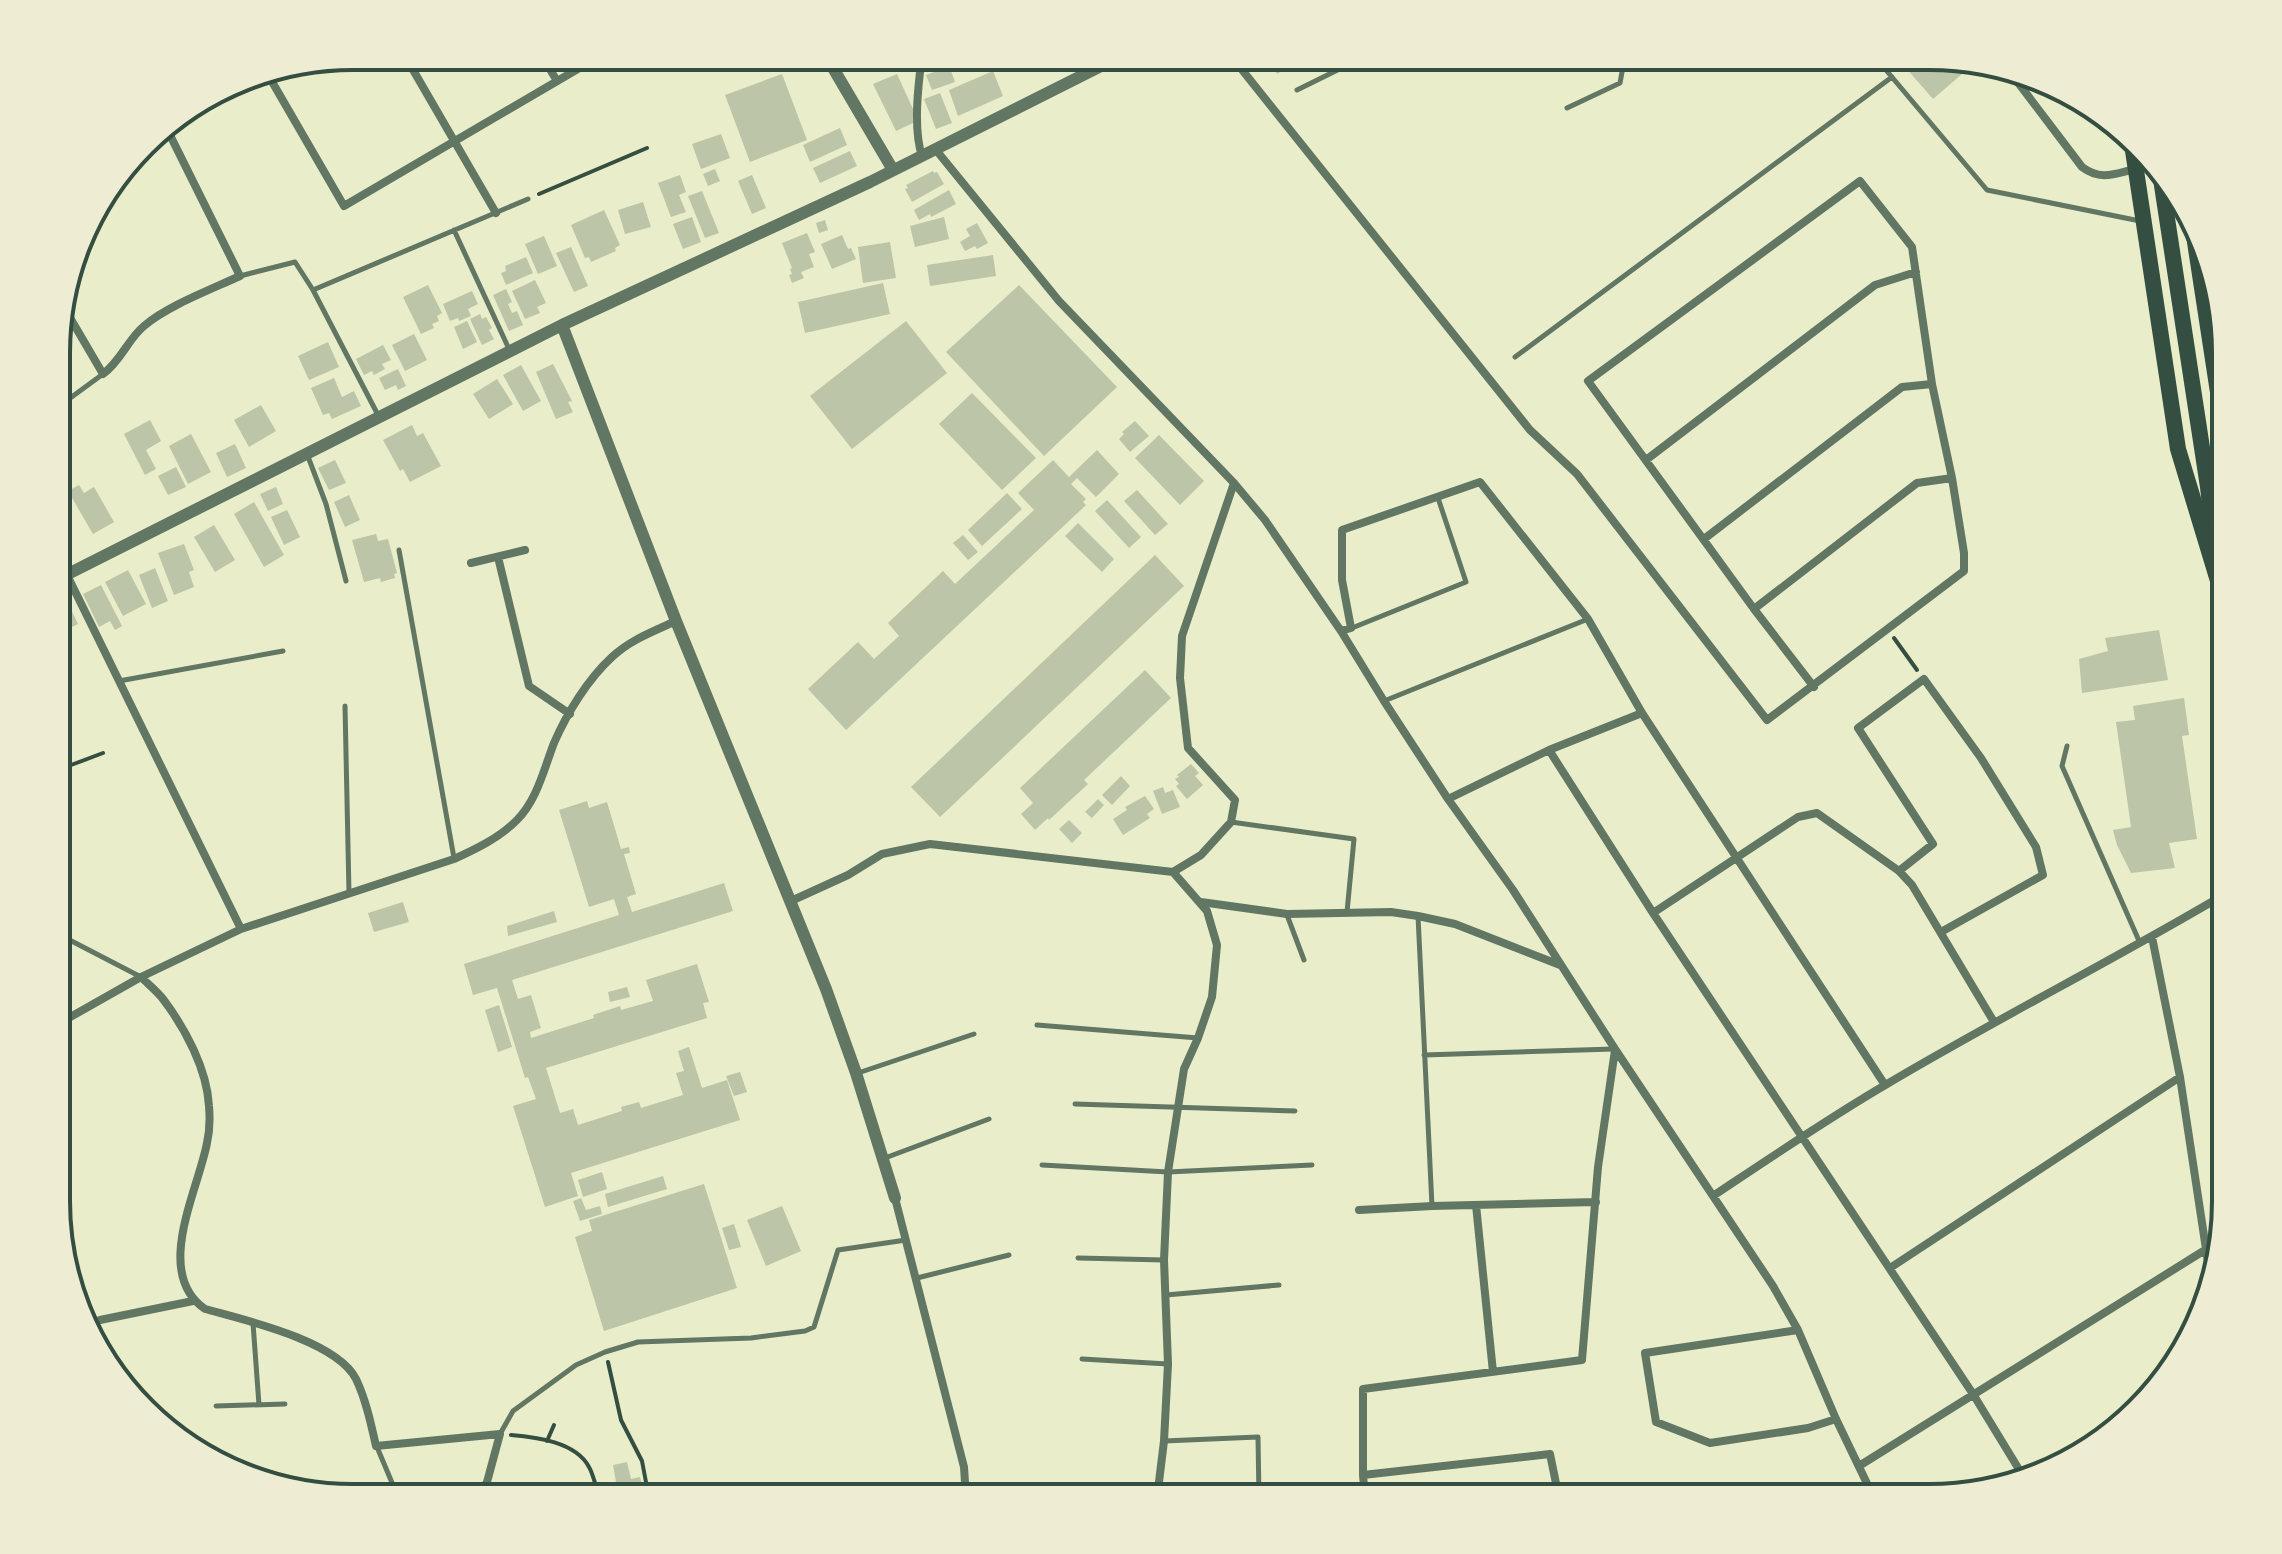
<svg xmlns="http://www.w3.org/2000/svg" width="2282" height="1554" viewBox="0 0 2282 1554" font-family="'Fira Sans',sans-serif">
  <rect width="100%" height="100%" fill="#e9edc9"/>
  <!-- building -->
  <path fill="#bcc5a7" d="M1268,56H1312L1277,74Z
    M1900,57H1948L1976,62L1933,99L1898,59Z
    M945,68L947,72L951,71L955,82L932,90L926,75Z
    M993,71L1003,96L958,116L949,90Z
    M782,74L807,140L750,162L725,95Z
    M897,74L913,109V123L896,131L873,84Z
    M940,93L952,123L936,129L924,99Z
    M840,128L847,145L810,162L803,145Z
    M721,134L730,158L701,169L692,144Z
    M850,151L857,166L820,183L813,168Z
    M715,169L720,181L708,186L703,174Z
    M933,171L934,173L937,172L944,184L912,202L905,189L908,188L906,185Z
    M680,175L686,192L679,195L686,212L671,217L658,183Z
    M752,175L766,208L752,214L738,181Z
    M949,190L956,204L931,217L930,214L919,220L914,210Z
    M702,191L719,233L705,238L688,196Z
    M643,202L651,227L625,234L618,210Z
    M604,210L620,245L615,248L616,251L591,262L589,257L585,258L571,225Z
    M692,217L701,242L683,249L673,224Z
    M944,217L949,239L915,247L910,226Z
    M825,220L828,230L819,233L816,223Z
    M977,223L988,243L977,249L975,246L965,251L960,242L970,236L966,229Z
    M807,233L815,252L809,254L814,267L801,272L804,278L792,283L789,275L792,274L790,269L792,268L782,243Z
    M842,235L848,249L851,248L856,259L832,269L821,244Z
    M544,236L557,266L538,274L525,244Z
    M890,242L896,278L863,283L858,247Z
    M571,247L588,286L574,292L556,253Z
    M993,255L996,276L930,286L927,265Z
    M526,257L533,273L506,285L501,273L506,271L505,266Z
    M535,280L546,303L537,307L540,313L525,319L512,291Z
    M883,283L890,314L805,333L798,302Z
    M428,285L442,313L437,316L439,321L432,324L434,328L421,334L403,297Z
    M1019,285L1117,387L1044,456L946,352Z
    M506,289L512,302L508,304L512,313L517,311L523,325L509,331L493,295Z
    M472,291L478,304L468,309L471,316L459,321L458,318L450,321L443,304Z
    M480,314L482,319L486,317L492,328L489,330L494,339L482,345L470,319Z
    M467,321L477,342L463,349L454,327Z
    M906,321L947,373L852,449L810,396Z
    M414,334L427,360L405,371L392,345Z
    M328,342L339,367L309,380L298,356Z
    M383,345L391,360L382,364L385,369L374,375L372,371L364,375L356,359Z
    M553,364L572,401L568,402L573,412L556,419L536,372Z
    M521,365L541,401L523,411L503,375Z
    M398,369L406,386L398,390L396,385L385,390L379,378Z
    M334,378L342,397L354,391L361,406L332,419L329,413L323,415L311,388Z
    M497,379L513,404L489,419L473,394Z
    M972,393L1036,458L1002,490L939,424Z
    M261,405L276,431L249,447L234,420Z
    M150,420L161,441L146,450L156,469L145,475L124,434Z
    M1135,421L1149,436L1130,452L1119,439L1124,434L1122,432Z
    M412,425L417,436L423,433L441,466L410,482L403,469L400,471L383,440Z
    M191,434L211,472L188,484L169,446Z
    M1159,435L1204,481L1180,505L1135,458Z
    M235,444L246,468L227,477L216,453Z
    M1097,450L1119,474L1096,497L1077,478L1071,484L1086,499L1083,502L1086,505L846,730L808,689L858,642L874,659L899,636L888,623L943,571L955,584L1034,510L1018,493L1053,460L1069,477Z
    M335,460L346,483L329,490L318,468Z
    M176,467L186,487L168,495L158,476Z
    M79,485L84,493L94,487L114,522L93,534L68,491Z
    M276,487L283,504L268,511L260,494Z
    M1137,490L1168,524L1155,535L1124,501Z
    M1007,493L1022,509L982,546L968,530Z
    M349,495L360,520L345,527L334,502Z
    M1107,500L1141,537L1129,548L1095,511Z
    M254,502L284,555L264,567L234,514Z
    M287,510L300,537L284,545L271,517Z
    M1078,523L1114,559L1102,572L1065,536Z
    M214,525L235,560L215,572L194,537Z
    M376,534L378,541L388,539L397,573L394,574L395,578L381,582L380,578L364,582L352,540Z
    M963,535L978,552L968,560L953,543Z
    M184,544L194,570L189,572L194,587L174,595L158,553Z
    M1155,555L1184,586L940,817L911,787Z
    M155,568L168,601L152,608L139,575Z
    M128,570L146,604L123,616L105,582Z
    M101,585L122,626L115,630L110,621L99,627L83,594Z
    M66,599L78,624L58,634V603Z
    M2159,630L2168,680L2082,693L2079,659L2108,651L2105,638Z
    M1145,670L1171,698L1084,780L1088,784L1049,820L1048,818L1035,830L1021,814L1033,803L1020,788Z
    M2184,698L2189,735L2182,736L2197,839L2169,843L2175,868L2131,873L2117,845L2113,830L2131,827L2116,722L2135,720L2133,706Z
    M1191,764L1199,773L1195,776L1203,785L1187,799L1176,786L1179,784L1175,779L1179,777L1177,775Z
    M1121,776L1130,786L1112,805L1102,795Z
    M1163,787L1165,793L1173,790L1180,807L1162,814L1153,791Z
    M1145,796L1154,809L1147,814L1150,818L1123,835L1113,819L1127,810L1125,807Z
    M1098,799L1104,805L1092,818L1085,812Z
    M587,801L589,808L607,802L621,849L629,847L630,853L624,854L636,894L627,897L632,912L724,883L733,911L512,980L518,999L531,995L541,1028L530,1032L531,1038L594,1018L593,1015L620,1006L621,1010L653,1001L646,980L697,964L709,1002L703,1003L707,1018L546,1068L560,1113L573,1109L578,1125L622,1111L621,1107L639,1102L641,1108L683,1095L676,1073L684,1071L678,1051L689,1047L702,1088L727,1080L740,1120L571,1173L578,1196L545,1207L513,1106L536,1099L528,1077L525,1078L497,988L473,995L464,964L619,915L614,899L589,907L559,810Z
    M1069,820L1082,833L1072,843L1059,829Z
    M403,902L409,922L374,932L368,913Z
    M554,911L557,922L508,936L507,926Z
    M627,987L630,997L610,1002L608,992Z
    M499,1005L512,1047L498,1052L485,1010Z
    M740,1072L747,1092L734,1096L726,1076Z
    M2225,1152V1177L2216,1179L2211,1155Z
    M602,1172L607,1189L583,1197L578,1180Z
    M663,1176L667,1189L608,1207L605,1194Z
    M704,1184L737,1288L604,1331L575,1237L592,1231L589,1220Z
    M581,1198L586,1210L600,1206L602,1214L580,1221L573,1201Z
    M782,1206L801,1251L766,1266L747,1220Z
    M734,1224L741,1247L729,1250L722,1228Z
    M627,1462L631,1479L640,1477L645,1498L611,1497L608,1484L616,1482L613,1465Z"/>
  <g fill="none" stroke-linecap="round" stroke-linejoin="round">
    <!-- path -->
    <path stroke="#344e41" stroke-width="4" d="M539,194L647,148
      M1894,638L1917,670
      M58,767L71,765L103,753
      M608,1362L621,1420L642,1461L649,1498
      M511,1435C536,1437 576,1442 589,1467C593,1474 595,1484 598,1492
      M547,1441L554,1425"/>
    <!-- service -->
    <path stroke="#617663" stroke-width="5" d="M1875,57L1987,190L2140,221
      M1297,90L1366,56
      M1567,108L1620,83L1625,56
      M454,230L509,349
      M240,276L295,262L313,290L378,415
      M313,290L528,199
      M1515,357L1892,77
      M58,407L103,374
      M307,454L326,504L346,581
      M399,550L454,858
      M1352,628L1466,582L1438,498
      M119,681L283,651
      M1384,701L1588,619
      M345,706L349,893
      M2067,746L2062,766L2140,943
      M1231,822L1354,839L1347,912
      M1287,915L1304,960
      M1418,916L1432,1206
      M58,934L141,977
      M1037,1025L1198,1038
      M1424,1055L1614,1049
      M858,1073L974,1034
      M1075,1104L1295,1111
      M885,1158L989,1119
      M1042,1165L1168,1172L1312,1165
      M1078,1258L1164,1260
      M917,1278L1009,1255
      M1166,1295L1279,1285
      M253,1323L259,1405
      M88,1327L99,1320
      M1082,1359L1168,1364
      M216,1406L285,1404
      M500,1434L513,1411L576,1365L605,1352L638,1342L751,1338L805,1331L814,1327L838,1250L906,1240
      M1164,1441L1258,1437L1259,1498
      M377,1447L398,1497"/>
    <!-- minor -->
    <path stroke="#617663" stroke-width="8" d="M405,56L496,213
      M542,56L557,81
      M1231,56L1530,430L1577,474L1767,720L1964,571V553L1952,478L1932,384L1912,247L1860,181L1588,381L1754,609L1814,687
      M2007,68L2082,167C2101,181 2114,174 2135,169
      M267,73L344,206L600,56
      M936,150L1059,301L1234,483L1265,520L1341,631L1384,701L1448,799L1513,890L1615,1049L1773,1286L1798,1330L1836,1419L1874,1498
      M922,156C913,129 918,86 922,56
      M62,304L103,374C121,361 128,339 144,326C167,306 212,289 240,276L165,125
      M1646,460L1875,285L1916,272
      M1704,539L1902,387L1932,384
      M498,557L529,686L570,714
      M471,563L525,550
      M67,575L241,929
      M1754,609L1917,483L1952,478
      M1341,631L1351,628L1342,580V530L1480,482L1588,619L1642,713L1885,1085
      M1549,750L1653,913L1973,1394L2023,1476
      M1448,799L1549,750L1642,713
      M1899,871L1933,844L1858,728L1924,679L1981,758L2036,847L2043,875L1941,932
      M1173,872L1201,855L1231,822L1235,800L1188,748L1180,678L1182,636L1234,483
      M791,901L848,875L882,854L930,844L1173,872L1207,911L1217,945L1212,997L1198,1038L1184,1069L1168,1172L1164,1260L1168,1364L1164,1441L1157,1498
      M1201,902L1287,914L1391,912L1418,916L1455,924L1560,965
      M1653,913L1798,817L1817,813L1899,871L1912,885L1994,1022
      M2152,937L2180,1077L2212,1289
      M141,977C148,984 157,991 163,999C185,1028 207,1069 209,1106C210,1118 210,1130 207,1143C198,1191 153,1273 205,1309C245,1320 337,1341 356,1379C366,1400 371,1424 376,1446L500,1434L487,1482L478,1497
      M58,1024L141,977L241,929L454,859C476,849 499,838 517,820C537,800 544,769 554,743C567,713 588,679 612,657C630,640 654,631 676,621
      M1713,1196C1770,1158 1827,1119 1887,1084C1998,1018 2114,960 2225,894
      M895,1198L964,1467L966,1498
      M1476,1205L1493,1372
      M1359,1210L1432,1206L1596,1202
      M1890,1268L2180,1077
      M100,1320L193,1301
      M1798,1330L1645,1353L1656,1422L1710,1443L1808,1428L1836,1419
      M1859,1466L2205,1250L2220,1246
      M1363,1475L1550,1454L1559,1498
      M1365,1498L1363,1475V1389L1582,1360L1598,1167L1615,1050"/>
    <!-- tertiary -->
    <path stroke="#617663" stroke-width="12" d="M826,56L893,170
      M562,325L676,621L826,989L856,1073L895,1198
      M58,579L562,325L870,182L1121,56"/>
    <!-- primary -->
    <path stroke="#344e41" stroke-width="16" d="M2161,179L2208,487L2217,567
      M2191,216L2225,438"/>
    <!-- trunk -->
    <path stroke="#344e41" stroke-width="16" d="M2132,144L2178,449L2218,581L2225,623"/>
  </g>
  <!-- crop -->
  <path d="M0 0H2282V1554H0ZM353 70H1929A283 283 0 0 1 2212 353V1201A283 283 0 0 1 1929 1484H353A283 283 0 0 1 70 1201V353A283 283 0 0 1 353 70Z" fill="#eeecd3" fill-rule="evenodd"/>
  <path fill="none" stroke="#344e41" stroke-width="4" d="M353 70H1929A283 283 0 0 1 2212 353V1201A283 283 0 0 1 1929 1484H353A283 283 0 0 1 70 1201V353A283 283 0 0 1 353 70Z"/>
</svg>
